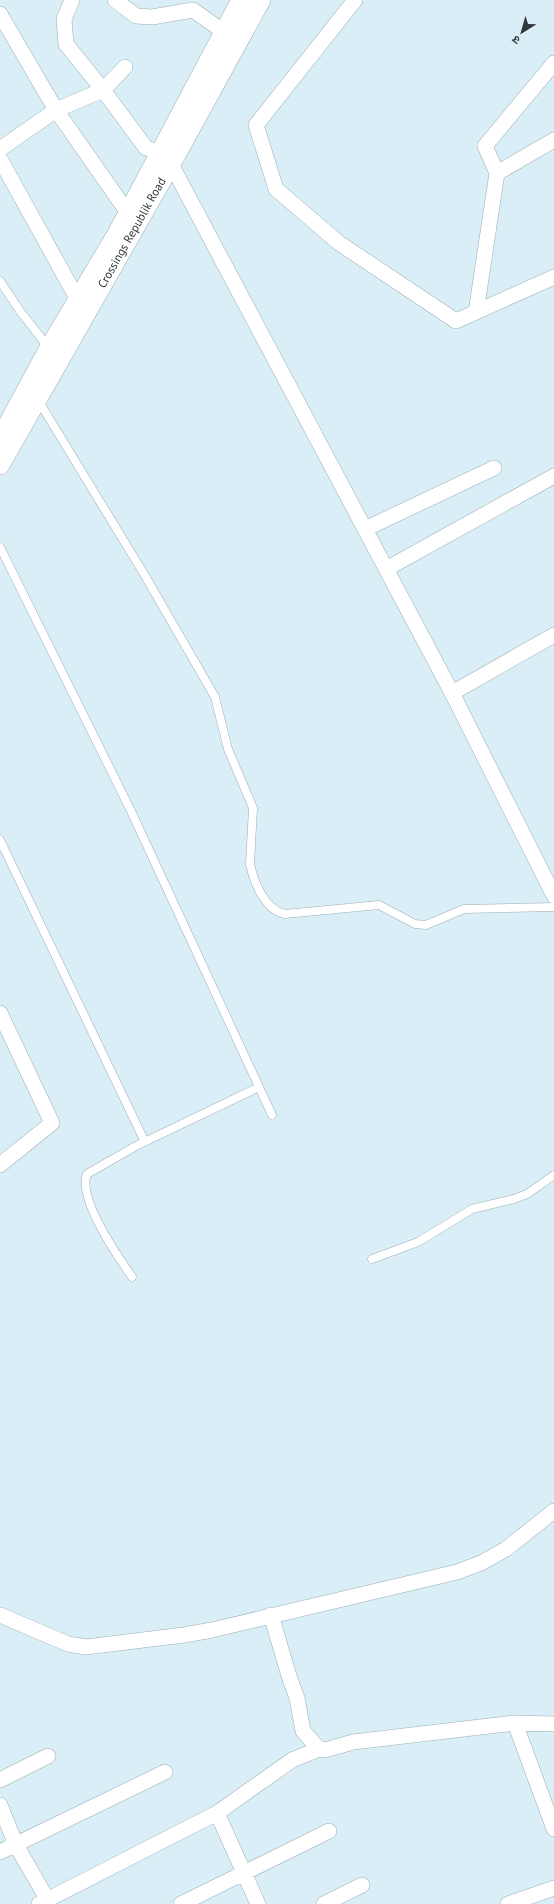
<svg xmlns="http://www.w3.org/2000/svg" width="554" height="1904" viewBox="0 0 554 1904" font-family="'PT Sans','Noto Sans Devanagari',sans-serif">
  <rect width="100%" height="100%" fill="#d9eef6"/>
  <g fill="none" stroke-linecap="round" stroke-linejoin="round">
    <!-- service casing -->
    <g stroke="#9baeb6" stroke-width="9">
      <path id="service" d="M0,281L20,311L49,348
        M38,400L144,574L215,697L228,749L253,808L250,864C254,883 265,910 285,914L379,905L415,924L426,925L464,909L554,907
        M0,547L131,811L272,1115
        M0,840L145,1142
        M372,1259L418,1242L472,1209L514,1199L527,1194L554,1175
        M132,1277C118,1257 77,1198 87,1174L136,1146L259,1087"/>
    </g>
    <!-- minor casing -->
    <g stroke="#9baeb6" stroke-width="16">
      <path id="minor" d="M72,0L64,19L66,44L103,90L125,67
        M115,0L136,16L152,17L193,10L224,32
        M355,0L256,125L276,189L339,243L456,321L554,277
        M0,14L56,110L128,213
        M0,149L56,110L103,90L146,148L161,153L171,164L452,693L554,896
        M0,159L78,300
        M497,173L485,146L554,63
        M476,312L497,173L554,140
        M365,529L494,468
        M386,569L554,476
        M452,693L554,635
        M0,1013L52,1123L0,1165
        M0,1615L68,1644L86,1647L184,1635L212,1630L457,1572L481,1563L506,1549L554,1511
        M271,1615L289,1676L297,1698L303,1731L319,1749L325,1750L353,1742L472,1728L515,1723L554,1724
        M515,1723L554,1829
        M0,1780L48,1756
        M0,1805L16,1845L50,1904
        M217,1813L258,1904
        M0,1852L165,1772
        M39,1904L217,1813L292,1760L319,1749
        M181,1904L329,1831
        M324,1904L362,1885
        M508,1904L554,1888"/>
    </g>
    <!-- tertiary casing -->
    <g stroke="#9baeb6" stroke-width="20">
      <g id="tertiary">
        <path d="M0,439L49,348L118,232L241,0"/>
        <path id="s1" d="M0,465L171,164L261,0"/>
      </g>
    </g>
    <!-- service -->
    <use href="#service" stroke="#fff" stroke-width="8"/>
    <!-- minor -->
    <use href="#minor" stroke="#fff" stroke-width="15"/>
    <!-- tertiary -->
    <use href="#tertiary" stroke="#fff" stroke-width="19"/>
  </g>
  <g text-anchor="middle" stroke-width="3" stroke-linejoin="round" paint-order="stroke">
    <!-- street labels -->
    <g font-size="12" fill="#30383c" stroke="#d9eef6">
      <text dy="4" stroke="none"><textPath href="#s1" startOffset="267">Crossings Republik Road</textPath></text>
    </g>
  </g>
  <!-- north arrow -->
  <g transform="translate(522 32) rotate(217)" stroke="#d9eef6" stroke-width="3" paint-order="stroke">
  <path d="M0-3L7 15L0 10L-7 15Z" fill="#30383c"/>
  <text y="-6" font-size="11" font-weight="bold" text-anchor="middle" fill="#30383c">उ</text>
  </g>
</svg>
